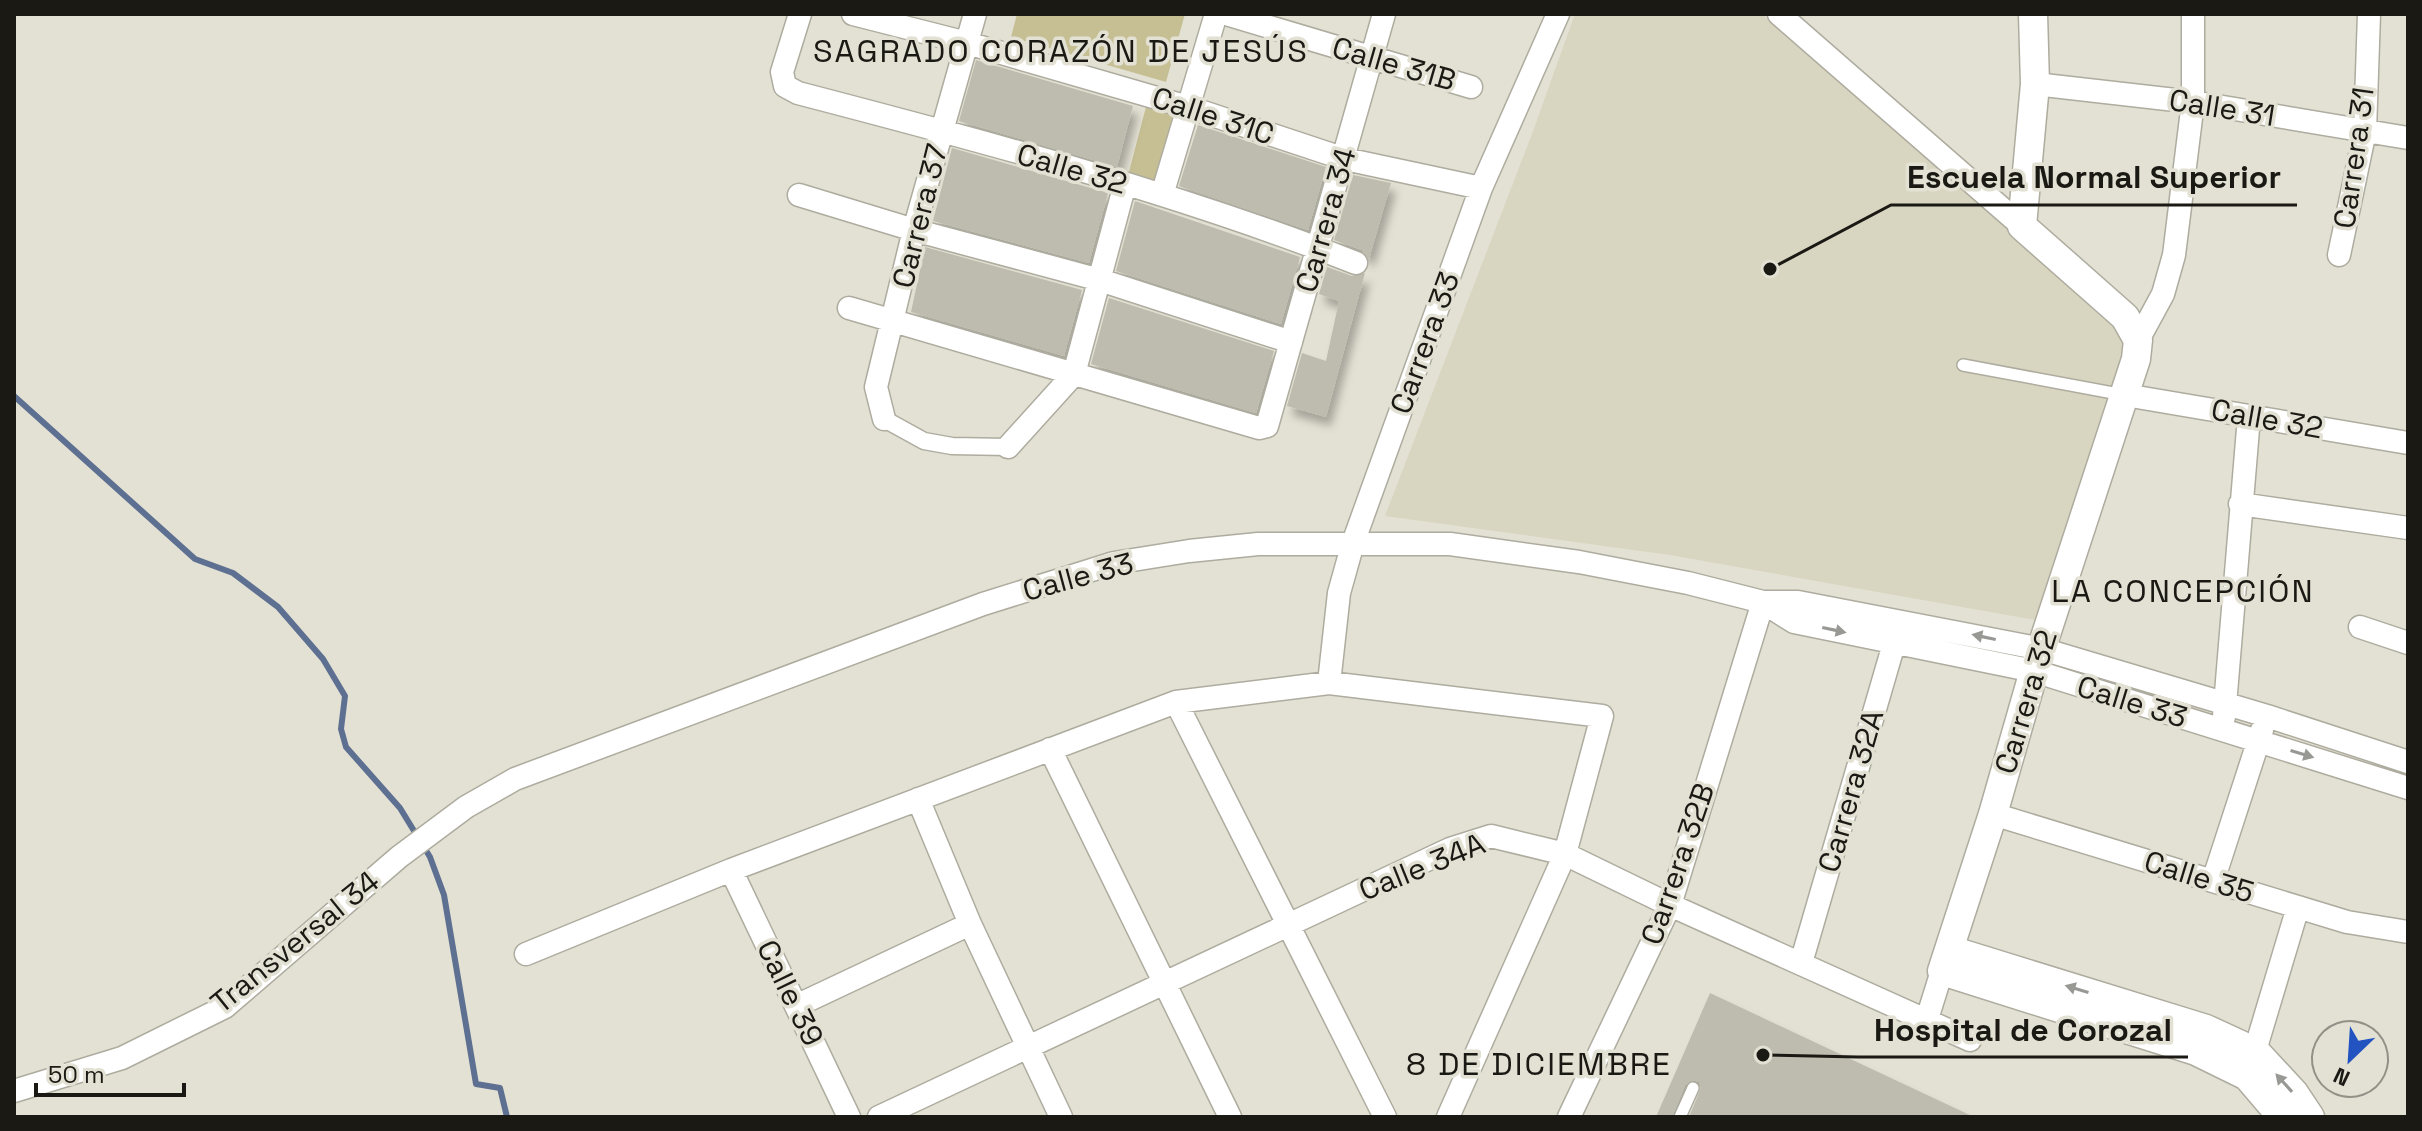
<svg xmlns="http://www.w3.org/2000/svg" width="2422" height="1131" viewBox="0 0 2422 1131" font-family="'Space Grotesk',sans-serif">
  <defs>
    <filter id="shadow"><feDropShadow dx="5" dy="9" stdDeviation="4" flood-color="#0004"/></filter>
  </defs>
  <rect width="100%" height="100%" fill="#e3e1d3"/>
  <!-- built -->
  <path fill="#d8d5c0" d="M1575,14H1762L2119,320L2134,351L2041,621L1670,555L1385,516L1532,134Z"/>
  <!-- green -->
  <path fill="#c6bf94" d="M1017,14H1185L1166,82L1011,37Z
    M1147,103L1179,110L1158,181L1129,172Z"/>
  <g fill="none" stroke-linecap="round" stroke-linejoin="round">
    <!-- stream -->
    <path stroke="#5e7091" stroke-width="6" d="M14,396L195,559L233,573L278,607L323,659L345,696L341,729L346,747L400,808L430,857L444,895L476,1084L500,1088L507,1117"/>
  </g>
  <!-- building -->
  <path fill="#bdbcae" filter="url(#shadow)" d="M976,60L1133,106L1117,167L959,121Z
    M1198,125L1326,167L1308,230L1179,186Z
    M952,148L1108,193L1089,263L933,221Z
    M1353,175L1391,183L1369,259L1362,250L1334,240Z
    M1135,201L1300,257L1281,324L1116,271Z
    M925,247L1082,290L1064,356L911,312Z
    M1327,267L1352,276L1365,273L1326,417L1287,406L1302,353L1326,361L1339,301L1319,294Z
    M1109,298L1274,351L1256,413L1091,364Z
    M1710,993L1974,1117H1689L1701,1088L1699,1082L1693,1080L1685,1085L1672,1117H1656Z"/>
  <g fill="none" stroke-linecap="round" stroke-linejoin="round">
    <!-- service casing -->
    <g stroke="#aeac9f" stroke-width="14">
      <path id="service" d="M1963,365L2124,395
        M1680,1117L1693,1088"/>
    </g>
    <!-- pedestrian casing -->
    <g stroke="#aeac9f" stroke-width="19">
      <path id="pedestrian" d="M884,419L924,441L952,446L1008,447"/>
    </g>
    <!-- minor casing -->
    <g stroke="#aeac9f" stroke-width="25">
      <path id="minor" d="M800,14L782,72L785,86L798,93C986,142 1175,192 1356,263
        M853,14L967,43L1188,107L1345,159L1481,188
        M1226,14L1471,87
        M1779,14L2022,226
        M2035,84L2193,102L2408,138
        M799,195L914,230L1100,280L1291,342
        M1162,195L1216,14
        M2339,255L2365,131L2369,14
        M849,308L1259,428L1267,426L1384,14
        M2138,340L2163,294L2174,255L2193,102V14
        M2125,395L2408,443
        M884,419L876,387L914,230L975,14
        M1008,447L1074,374L1125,184
        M2240,504L2408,528
        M1764,603L1794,622L2034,671L2408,788
        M2360,627L2408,643
        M1329,683L1339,593L1353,543L1481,188L1558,14
        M1176,702L1385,1117
        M2224,717L2249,417
        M1050,749L1230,1117
        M918,799L970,924L1061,1117
        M1993,814L2347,922L2408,932
        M731,870L849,1117
        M2213,881L2262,730
        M526,954L731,870L1176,702L1329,683L1602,716L1565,854L1448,1117
        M1801,963L1898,630
        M796,1006L970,924
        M1927,1019L1942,971
        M2251,1064L2298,907
        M14,1091L122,1058L225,1007L399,857L466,807L515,779L983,604L1114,563L1189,551L1258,544H1450L1579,562L1688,583L1763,602H1798L2042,649L2267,716L2408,762
        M879,1117L1450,849L1491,836L1565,854L1670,905L1970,1040
        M1569,1117L1670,905L1763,602"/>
    </g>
    <!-- tertiary casing -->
    <g stroke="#aeac9f" stroke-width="31">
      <path id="tertiary" d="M2033,14L2035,84L2022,226L2125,317L2138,340L2136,359L2034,671L1993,814L1942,971L2196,1051L2247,1076L2282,1117
        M1950,950L2206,1029L2256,1052L2294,1093L2310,1117"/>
    </g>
    <!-- service -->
    <use href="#service" stroke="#fff" stroke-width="11"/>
    <!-- pedestrian -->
    <use href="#pedestrian" stroke="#fff" stroke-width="16"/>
    <!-- minor -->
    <use href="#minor" stroke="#fff" stroke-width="22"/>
    <!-- tertiary -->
    <use href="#tertiary" stroke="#fff" stroke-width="28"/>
  </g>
  <!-- one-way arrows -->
  <defs><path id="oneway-solid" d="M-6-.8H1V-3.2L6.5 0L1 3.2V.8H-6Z" transform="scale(2)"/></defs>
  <g fill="#989895">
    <use href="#oneway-solid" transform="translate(1834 630) rotate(12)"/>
    <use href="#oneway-solid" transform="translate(1984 637) rotate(-168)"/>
    <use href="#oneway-solid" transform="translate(2302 754) rotate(17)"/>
    <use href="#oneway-solid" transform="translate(2077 989) rotate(-163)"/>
    <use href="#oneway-solid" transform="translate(2284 1083) rotate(-132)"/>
  </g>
  <g text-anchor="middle" stroke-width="7" stroke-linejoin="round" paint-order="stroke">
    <!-- street labels -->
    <g font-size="30" fill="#1a1914" stroke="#e3e1d3">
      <text transform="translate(1394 64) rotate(16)" y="10">Calle 31B</text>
      <text transform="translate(2222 108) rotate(9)" y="10">Calle 31</text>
      <text transform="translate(1213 116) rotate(18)" y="10">Calle 31C</text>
      <text transform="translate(2354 158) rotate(-82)" y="10">Carrera 31</text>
      <text transform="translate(1072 169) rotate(16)" y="10">Calle 32</text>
      <text transform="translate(920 216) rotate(-76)" y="10">Carrera 37</text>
      <text transform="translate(1326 220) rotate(-74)" y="10">Carrera 34</text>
      <text transform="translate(1425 343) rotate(-70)" y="10">Carrera 33</text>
      <text transform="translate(2267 419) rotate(10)" y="10">Calle 32</text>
      <text transform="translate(1078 577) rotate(-15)" y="10">Calle 33</text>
      <text transform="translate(2026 702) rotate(-73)" y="10">Carrera 32</text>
      <text transform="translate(2132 702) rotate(17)" y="10">Calle 33</text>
      <text transform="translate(1851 791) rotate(-74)" y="10">Carrera 32A</text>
      <text transform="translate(1678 864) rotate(-71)" y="10">Carrera 32B</text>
      <text transform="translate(1422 867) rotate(-22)" y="10">Calle 34A</text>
      <text transform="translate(2199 877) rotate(17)" y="10">Calle 35</text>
      <text transform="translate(295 942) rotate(-39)" y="10">Transversal 34</text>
      <text transform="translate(790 993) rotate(64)" y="10">Calle 39</text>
    </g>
    <!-- neighbourhood labels -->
    <g font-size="32" letter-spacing="2" fill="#1a1914" stroke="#e3e1d3">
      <text x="1061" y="62">SAGRADO CORAZÓN DE JESÚS</text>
      <text x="2183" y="602">LA CONCEPCIÓN</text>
      <text x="1539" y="1075">8 DE DICIEMBRE</text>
    </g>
  </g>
  <!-- callouts -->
  <path fill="none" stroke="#1a1914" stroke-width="3" d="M1770 269L1891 205H2297M1763 1055L1858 1057H2188"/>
  <g fill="#1a1914" stroke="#e3e1d3" stroke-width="3">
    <circle cx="1770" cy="269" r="8"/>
    <circle cx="1763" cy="1055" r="8"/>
  </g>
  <g font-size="32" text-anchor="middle" font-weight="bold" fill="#1a1914" stroke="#e3e1d3" stroke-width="7" stroke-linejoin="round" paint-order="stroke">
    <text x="2094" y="188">Escuela Normal Superior</text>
    <text x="2023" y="1041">Hospital de Corozal</text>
  </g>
  <!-- border -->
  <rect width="2422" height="1131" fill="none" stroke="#1a1914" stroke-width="32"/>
  <!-- north arrow -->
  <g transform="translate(2350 1059) rotate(205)"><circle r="38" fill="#e3e1d3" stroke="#939187" stroke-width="2"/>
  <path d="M0-6L14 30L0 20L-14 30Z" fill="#2253c1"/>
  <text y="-12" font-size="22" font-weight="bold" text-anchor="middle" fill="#1a1914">N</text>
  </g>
  <!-- scale -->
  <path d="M36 1083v12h148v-12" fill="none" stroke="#1a1914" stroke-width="4"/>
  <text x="48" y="1083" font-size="24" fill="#1a1914" stroke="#e3e1d3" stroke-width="6" paint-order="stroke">50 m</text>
</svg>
